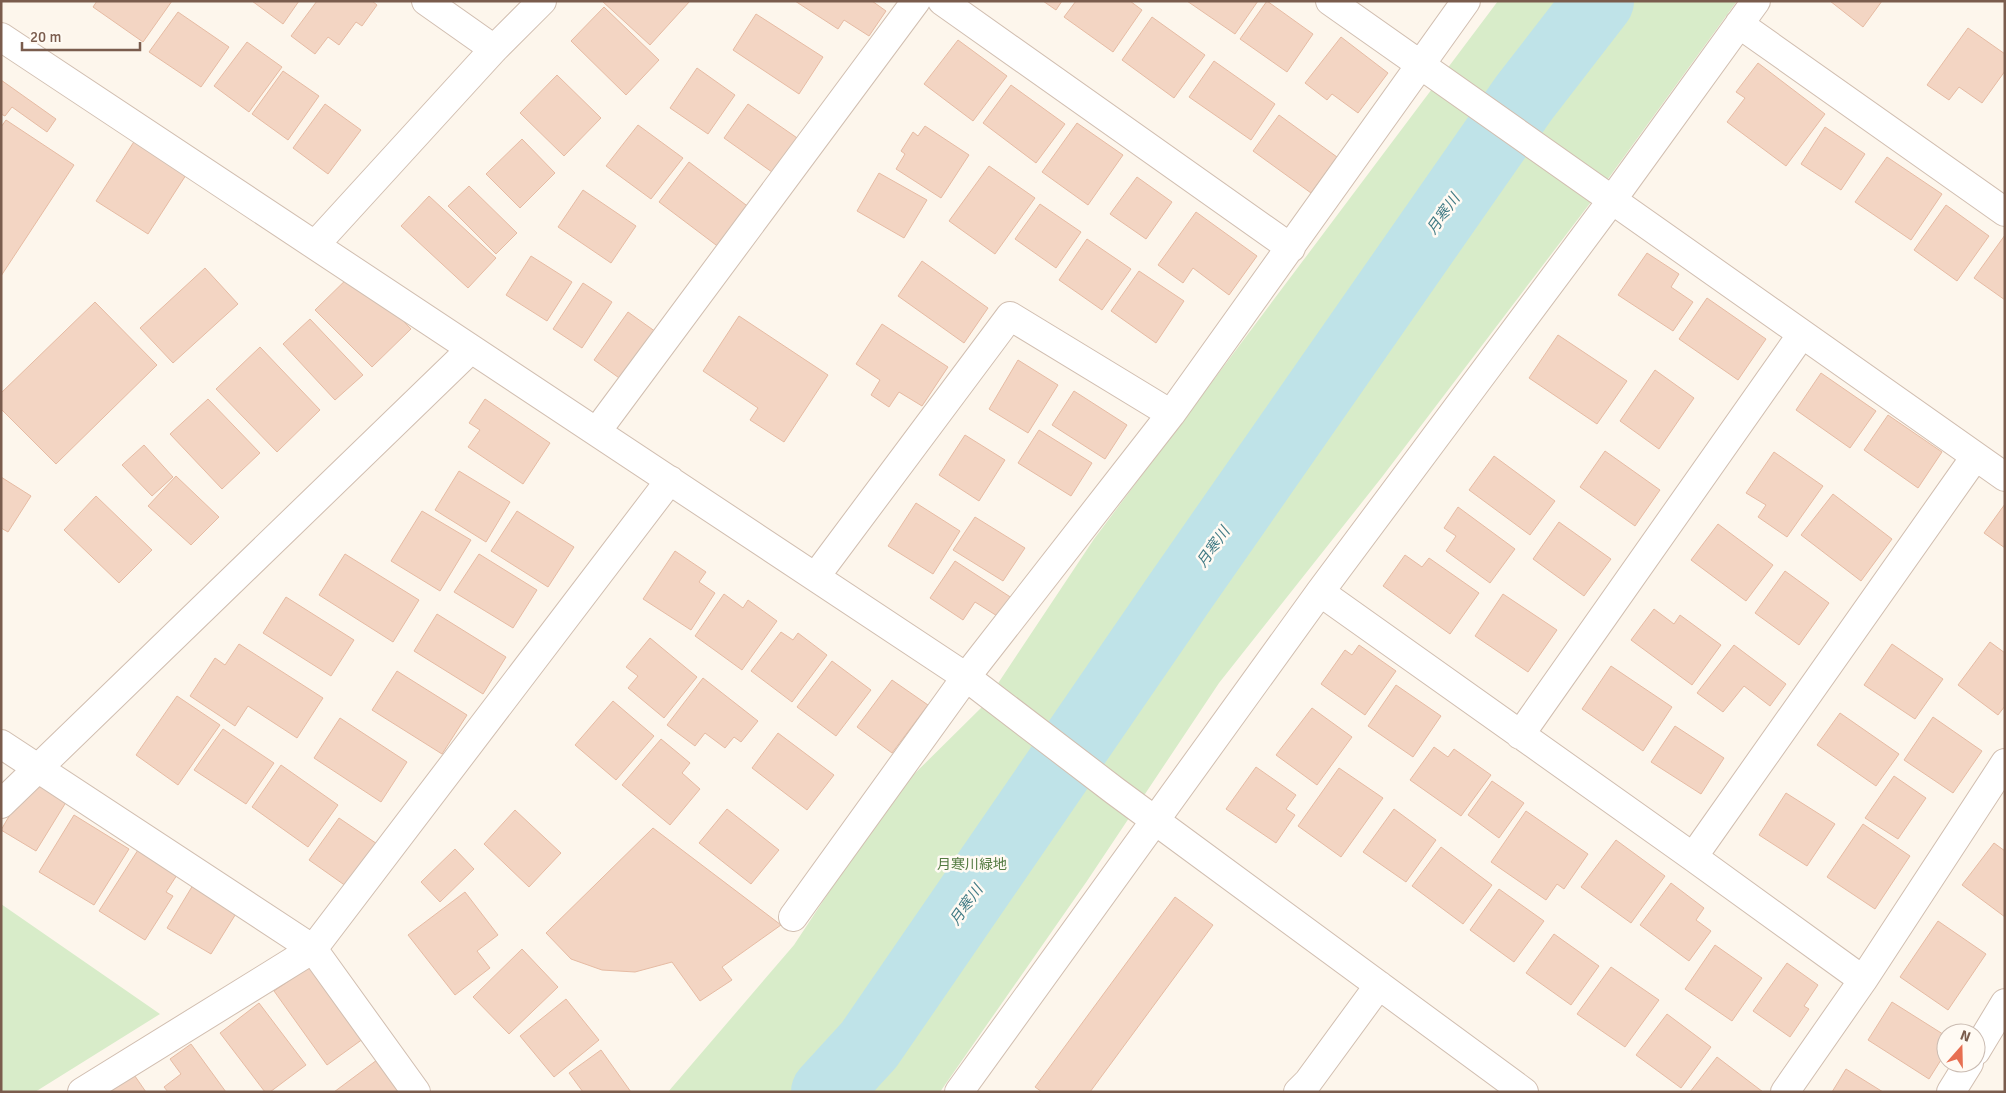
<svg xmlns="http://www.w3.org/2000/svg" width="2006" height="1093" viewBox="0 0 2006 1093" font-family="Signika,'Noto Sans JP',sans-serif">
  <rect width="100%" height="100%" fill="#fdf6ec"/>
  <!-- green -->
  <path fill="#d8ecc9" d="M1498,1H1737L1597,194L1382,477L1219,683L1087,881L940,1092H668L794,945L893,795L983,706L1094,539Z
    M1,904L160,1014L35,1092H1Z"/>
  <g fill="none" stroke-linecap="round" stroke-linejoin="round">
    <!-- river -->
    <path stroke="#bfe3e8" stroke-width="70" d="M826,1092L869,1045L1180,592L1524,98L1599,1"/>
  </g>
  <!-- building -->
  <path fill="#f3d5c3" stroke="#e6bba3" d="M97,1H172L143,42L93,7Z
    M252,1H299L283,24Z
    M317,1H372L377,5L362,26L356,22L339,45L328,37L315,54L291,36Z
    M602,1H690L650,45Z
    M795,1H872L886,11L869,36L844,20L838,29Z
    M1043,1H1062L1056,10Z
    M1076,1H1130L1142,10L1113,52L1064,17Z
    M1187,1H1258L1235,34Z
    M1267,1L1313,34L1287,72L1240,39Z
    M1830,1H1882L1863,27Z
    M604,7L659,60L626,95L571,41Z
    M178,12L229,47L201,87L149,52Z
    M756,14L823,57L799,94L733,50Z
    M1152,17L1205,55L1174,98L1122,60Z
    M1968,28L2005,54V71L1982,103L1959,87L1949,100L1927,85Z
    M1341,37L1388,73L1358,113L1332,94L1327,100L1305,83Z
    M958,40L1007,76L973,121L924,84Z
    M247,42L282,67L249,112L214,86Z
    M1214,61L1275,104L1251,140L1189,97Z
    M1758,63L1825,114L1786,166L1727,122L1745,98L1736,92Z
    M697,68L735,95L708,134L670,108Z
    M283,71L319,96L288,140L252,114Z
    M557,75L601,118L564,156L520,113Z
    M1,80L56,119L47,132L12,107L5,116L1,114Z
    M1011,85L1065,124L1036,163L983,123Z
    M325,104L361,130L328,174L293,148Z
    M748,104L803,142L779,177L724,138Z
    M1279,115L1337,157L1311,193L1253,151Z
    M6,120L74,165L1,276V127Z
    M1077,123L1123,155L1088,205L1042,172Z
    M638,125L683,158L651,199L606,166Z
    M925,126L969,155L941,198L896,169L905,154L901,151L913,132L918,136Z
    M1825,127L1865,154L1841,190L1801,164Z
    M137,137L186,175L148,234L96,201Z
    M522,139L555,173L520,208L486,174Z
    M1887,157L1942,194L1911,240L1855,202Z
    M689,162L750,208L720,248L659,202Z
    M989,166L1035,198L995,254L949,221Z
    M879,173L927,200L904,238L857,211Z
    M1137,177L1172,202L1146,239L1110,214Z
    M469,186L517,233L496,254L448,206Z
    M583,190L636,226L611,263L558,227Z
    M429,196L496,258L468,288L401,226Z
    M1040,204L1081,232L1056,268L1015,239Z
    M1946,205L1989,236L1957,281L1914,250Z
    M1196,212L1257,256L1229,295L1193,268L1183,283L1158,265Z
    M2005,235V300L1974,278Z
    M1087,239L1131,269L1102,310L1059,280Z
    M1647,253L1679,274L1671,287L1693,302L1673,331L1618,295Z
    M531,256L572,282L547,321L506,295Z
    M922,261L988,308L964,343L898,296Z
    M205,268L238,304L173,363L140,328Z
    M355,271L411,329L372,367L315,310Z
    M1139,271L1184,301L1156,343L1111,311Z
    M583,283L612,302L582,348L553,329Z
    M1707,298L1766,339L1738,380L1679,339Z
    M95,302L157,365L56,464L1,409V393Z
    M628,312L663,337L629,385L594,360Z
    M739,316L828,375L784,442L750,420L758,408L703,371Z
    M310,319L363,375L335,400L283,344Z
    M882,324L948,367L922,406L899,392L889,407L871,395L880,380L856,364Z
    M1558,335L1627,381L1597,424L1529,378Z
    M260,347L320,410L277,452L216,389Z
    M1018,360L1058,385L1028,433L989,409Z
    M1655,370L1694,398L1659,449L1620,421Z
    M1821,373L1876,411L1850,448L1796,410Z
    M1074,391L1127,425L1105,459L1052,425Z
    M208,399L260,453L222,489L170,434Z
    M485,399L550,443L523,484L468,447L480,430L469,423Z
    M1888,415L1942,452L1918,488L1864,450Z
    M1039,430L1092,463L1071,496L1018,463Z
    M965,435L1005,460L979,501L939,475Z
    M144,445L173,477L152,496L122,465Z
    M1605,451L1660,490L1635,526L1580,487Z
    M1774,452L1823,486L1787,537L1758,517L1766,505L1746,493Z
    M1494,456L1555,501L1530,535L1469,490Z
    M459,471L510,502L486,542L435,510Z
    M176,476L219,517L191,545L148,506Z
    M1,477L31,496L8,532L1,528Z
    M1833,494L1892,539L1861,581L1801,535Z
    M96,496L152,550L119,583L64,530Z
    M916,503L960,531L933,574L888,546Z
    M2005,504V548L1984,533Z
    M1458,507L1515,549L1490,583L1446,551L1456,536L1444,528Z
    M422,511L471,540L440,591L391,561Z
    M517,511L574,547L548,587L491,551Z
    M975,517L1025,548L1003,581L953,550Z
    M1559,522L1611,559L1584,596L1533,559Z
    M1718,524L1773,565L1746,601L1691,560Z
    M675,551L706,572L699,582L715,593L691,630L643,599Z
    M345,554L419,600L393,642L319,595Z
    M479,554L537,590L513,628L454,592Z
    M1405,555L1422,567L1429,558L1479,593L1450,634L1383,586Z
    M955,561L1015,600L1002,619L975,602L963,620L930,598Z
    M1785,571L1829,603L1799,645L1755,613Z
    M724,594L743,608L748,600L777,621L742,670L695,636Z
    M1503,594L1557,630L1528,672L1475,636Z
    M286,597L354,640L331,676L263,633Z
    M1654,609L1674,624L1680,615L1721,645L1692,685L1631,640Z
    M437,614L506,657L483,694L414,651Z
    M781,632L793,640L798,633L827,655L792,702L751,671Z
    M650,638L697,677L664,718L628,688L638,676L626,667Z
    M1990,642L2005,653V706L1998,715L1958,685Z
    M239,644L323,698L297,738L248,706L235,726L190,696L215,658L225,665Z
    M1892,644L1943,679L1915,719L1864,685Z
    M1359,645L1396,671L1365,715L1321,684L1345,650L1352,655Z
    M1734,645L1786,684L1770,706L1744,686L1723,712L1697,693Z
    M832,661L871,690L836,736L797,707Z
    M1611,666L1672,707L1643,751L1582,709Z
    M397,671L467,715L442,754L372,710Z
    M703,678L758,721L741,742L734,737L725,748L705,733L695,746L667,725Z
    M892,680L928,705L892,753L857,727Z
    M1396,685L1441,716L1413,757L1368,726Z
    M177,696L220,725L178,785L136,755Z
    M613,701L654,736L616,780L575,745Z
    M1312,708L1352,737L1317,785L1276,755Z
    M1840,713L1899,754L1876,786L1817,745Z
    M1933,717L1982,751L1953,793L1904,760Z
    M340,718L407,762L381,802L314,758Z
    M1675,726L1724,758L1701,794L1651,762Z
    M223,729L274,763L246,804L194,770Z
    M778,733L834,775L807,810L752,768Z
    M661,739L690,763L682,773L700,789L670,825L622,785Z
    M1434,747L1448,757L1454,749L1491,775L1461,816L1410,780Z
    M281,765L338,805L308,847L252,807Z
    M1256,767L1296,795L1286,809L1295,815L1276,843L1226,809Z
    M1339,768L1383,798L1341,857L1298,826Z
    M1894,776L1926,798L1898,839L1865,818Z
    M32,777L68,799L36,851L1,830Z
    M1492,781L1524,803L1499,838L1468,815Z
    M1786,793L1835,824L1807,866L1759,835Z
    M727,809L779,850L751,884L699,843Z
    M1394,809L1436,840L1406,882L1363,852Z
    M515,810L561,853L529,887L484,844Z
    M1526,811L1588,854L1564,889L1557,884L1546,900L1491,862Z
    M74,815L129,849L94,905L39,872Z
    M339,818L383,848L353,891L309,860Z
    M1863,824L1910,856L1875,909L1827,877Z
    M653,828L781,925L722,967L732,980L700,1001L672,962L635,972L602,970L571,959L546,933Z
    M1616,840L1665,876L1631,923L1581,887Z
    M1994,843L2005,851V917L1962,885Z
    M1441,847L1492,885L1463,924L1412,886Z
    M455,849L474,869L440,902L421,882Z
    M138,850L177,875L166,892L173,896L145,940L99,911Z
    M1671,883L1704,908L1696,920L1711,931L1689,961L1640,925Z
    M193,885L237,912L211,954L167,928Z
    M1499,889L1544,921L1514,962L1470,930Z
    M465,892L498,935L477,951L490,968L455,995L408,935Z
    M1175,897L1213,925L1090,1092H1042L1035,1087Z
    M1938,921L1986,954L1948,1010L1900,977Z
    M1554,934L1599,966L1571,1005L1526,973Z
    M1715,945L1762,978L1732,1021L1685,989Z
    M522,949L558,987L509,1034L473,997Z
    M315,963L367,1036L327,1065L274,991Z
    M1787,963L1818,985L1804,1006L1809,1009L1790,1037L1753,1011Z
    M1611,967L1659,1000L1625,1047L1577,1014Z
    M566,999L599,1040L554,1077L520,1036Z
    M1892,1002L1946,1036V1052L1929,1079L1868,1040Z
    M259,1003L306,1065L270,1092H265L220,1033Z
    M1667,1014L1711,1047L1681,1088L1636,1055Z
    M191,1044L226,1092H168L164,1087L181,1074L170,1059Z
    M601,1050L631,1092H583L569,1073Z
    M381,1057L406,1092H334Z
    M1717,1057L1763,1092H1690Z
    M130,1069L146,1092H95Z
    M1846,1069L1883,1092H1832Z"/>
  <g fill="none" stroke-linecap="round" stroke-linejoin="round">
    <!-- minor casing -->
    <g stroke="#d1beb0" stroke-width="30">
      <path id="minor" d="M426,1L494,49
        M942,1L1291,248
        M1330,1L2005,477
        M1739,24L2005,212
        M1,37L966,677L1115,791L1524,1092
        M315,245L494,49L542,1
        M597,431L916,1
        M816,576L1010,316L1171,414
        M1320,592L1693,857L1863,980
        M1520,735L1802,334
        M1,744L313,949L416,1092
        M1,804L471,349
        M1693,857L1975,457
        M793,917L966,677L1171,414L1466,1
        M1976,1051L2005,1003
        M82,1092L313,949L670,480
        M959,1092L1320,592L1612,200L1756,1
        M1298,1092L1308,1082L1379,985
        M1785,1092L1863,980L2005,763
        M1951,1092L1969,1063"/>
    </g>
    <!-- minor -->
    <use href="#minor" stroke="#fff" stroke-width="28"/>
  </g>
  <g text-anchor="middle" stroke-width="5" stroke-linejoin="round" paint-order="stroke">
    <!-- park labels -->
    <g font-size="14" fill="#537a41" stroke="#fffaf3">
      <text x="972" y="869">月寒川緑地</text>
    </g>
    <!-- water labels -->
    <g font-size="15" font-style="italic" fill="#437c86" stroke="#fffaf3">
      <text transform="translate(1443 214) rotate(-55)" y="5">月寒川</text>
      <text transform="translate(1213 547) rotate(-55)" y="5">月寒川</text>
      <text transform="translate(966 905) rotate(-55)" y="5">月寒川</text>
    </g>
  </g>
  <!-- border -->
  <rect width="2006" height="1093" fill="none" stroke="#7a5c4d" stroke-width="5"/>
  <!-- north arrow -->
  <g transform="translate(1961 1048) rotate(20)"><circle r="24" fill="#fffaf3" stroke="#cabbb1"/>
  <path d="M0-4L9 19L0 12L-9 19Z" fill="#e76f51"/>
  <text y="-8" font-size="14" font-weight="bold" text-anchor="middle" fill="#7a5c4d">N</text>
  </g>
  <!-- scale -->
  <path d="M22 42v8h118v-8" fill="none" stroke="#7a5c4d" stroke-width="2.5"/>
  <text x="30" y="42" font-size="15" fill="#7a5c4d" stroke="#fffaf3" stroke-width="4" paint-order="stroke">20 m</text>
</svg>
